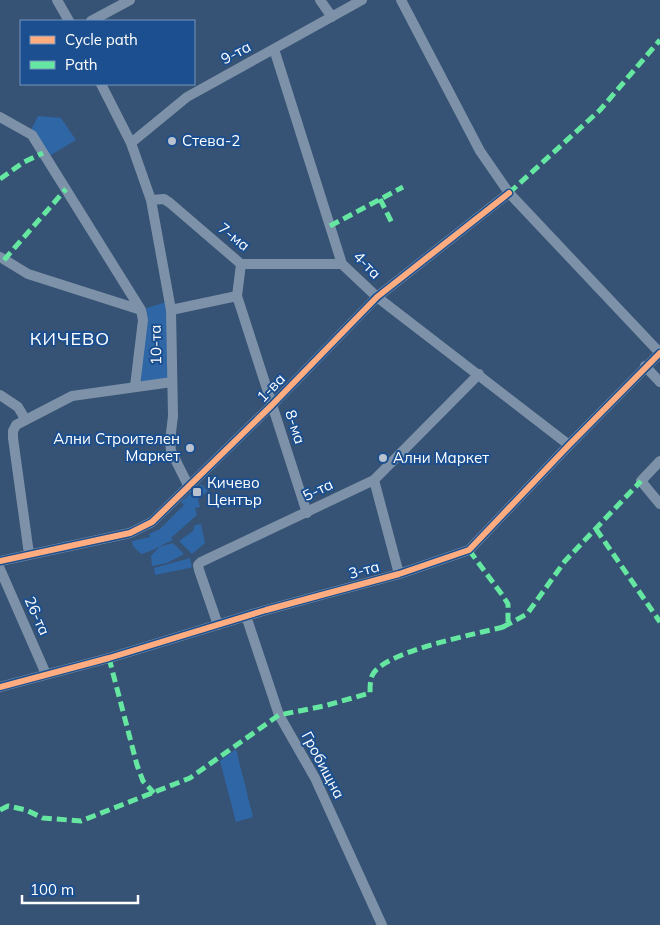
<svg xmlns="http://www.w3.org/2000/svg" width="660" height="925" viewBox="0 0 660 925" font-family="Mulish,sans-serif">
  <rect width="100%" height="100%" fill="#365274"/>
  <!-- green -->
  <path fill="#2f66a5" d="M38,116L61,118L76,140L46,158L29,134Z
    M169,301L172,382L135,386L141,310Z
    M201,484L208,491L198,499L200,507L195,508L197,515L171,538L173,540C162,544 152,552 141,554L133,546L132,541L150,537L149,534L160,529L184,505L181,502Z
    M201,524L205,543L192,554L179,541L193,531L195,525Z
    M173,543L184,554L167,563L152,566L151,556L159,547Z
    M190,558L192,567L189,568L155,575L154,568Z
    M236,749L253,817L236,822L220,761Z"/>
  <g fill="none" stroke-linecap="round" stroke-linejoin="round">
    <!-- minor -->
    <path stroke="#7d92a8" stroke-width="10" d="M57,0L69,21
      M320,0L332,17
      M401,0L480,151L509,193L660,353
      M91,21L130,0
      M274,49L342,264L377,297L569,445
      M101,84L131,143L151,200L171,310L173,416L170,441L171,451L189,487
      M0,117L32,135L141,310L143,320L135,386
      M131,143L187,97L362,0
      M151,200L164,199L170,203L241,264H342
      M0,257L28,274L141,310
      M241,264L237,296L307,513
      M171,310L237,296
      M645,366L660,382
      M0,395L18,407L24,417L22,422
      M660,461L641,481L660,504
      M374,480L399,574
      M29,554L13,438V431L16,425L72,396L172,382
      M0,561L130,533L152,522L272,405L377,297L509,193
      M0,569L46,674
      M246,616L279,715L315,778L382,925
      M218,625L199,570L198,565L201,562L374,480L479,374
      M0,687L109,658L266,610L399,574L469,550L569,445L660,353"/>
    <!-- quiet -->
    <path stroke="#66e7a1" stroke-width="5" stroke-dasharray="10 5" stroke-linecap="butt" d="M0,179L24,162L43,153
      M509,193L600,110L660,40
      M380,199L393,225
      M330,226L403,187
      M4,260L66,189
      M596,529L660,622
      M503,627L527,614L565,561L641,481
      M109,658L137,765L143,781L154,793
      M0,810L8,806L26,810L43,818L81,821L190,778L279,715L324,706L370,693C370,687 370,679 373,674C386,651 476,634 503,627L508,622V604L503,596L469,550"/>
    <!-- cycleway casing -->
    <g stroke="#1b4f8f" stroke-width="9">
      <path id="cycleway" d="M0,561L130,533L152,522L272,405L377,297L509,193
        M0,687L109,658L266,610L399,574L469,550L569,445L660,353"/>
    </g>
    <!-- cycleway -->
    <use href="#cycleway" stroke="#ffac80" stroke-width="6"/>
  </g>
  <!-- markers -->
  <g fill="#b9c2ce" stroke="#1b4f8f" stroke-width="2">
    <circle cx="172" cy="141" r="5"/>
    <circle cx="190" cy="448" r="5"/>
    <circle cx="383" cy="458" r="5"/>
    <rect x="192" y="487" width="10" height="10" rx="2.5"/>
  </g>
  <g text-anchor="middle" stroke-width="4" stroke-linejoin="round" paint-order="stroke">
    <!-- street labels -->
    <g font-size="15" fill="#fff" stroke="#1b4f8f">
      <text transform="translate(236 53) rotate(-28)" y="5">9-та</text>
      <text transform="translate(234 237) rotate(38)" y="5">7-ма</text>
      <text transform="translate(367 265) rotate(46)" y="5">4-та</text>
      <text transform="translate(156 345) rotate(-91)" y="5">10-та</text>
      <text transform="translate(271 388) rotate(-46)" y="5">1-ва</text>
      <text transform="translate(295 427) rotate(72)" y="5">8-ма</text>
      <text transform="translate(318 490) rotate(-26)" y="5">5-та</text>
      <text transform="translate(364 570) rotate(-15)" y="5">3-та</text>
      <text transform="translate(37 616) rotate(66)" y="5">26-та</text>
      <text transform="translate(323 765) rotate(62)" y="5">Гробищна</text>
    </g>
    <!-- poi labels -->
    <g font-size="15" fill="#fff" stroke="#1b4f8f" text-anchor="start">
      <text x="182" y="146">Стева-2</text>
      <text x="180" y="444" text-anchor="end">Ални Строителен<tspan x="180" dy="17">Маркет</tspan></text>
      <text x="393" y="463">Ални Маркет</text>
      <text x="207" y="488">Кичево<tspan x="207" dy="17">Център</tspan></text>
    </g>
    <!-- quarter labels -->
    <g font-size="18" letter-spacing="1" fill="#fff" stroke="#1b4f8f">
      <text x="70" y="345">КИЧЕВО</text>
    </g>
  </g>
  <!-- legend -->
  <rect x="20" y="20" width="175" height="65" fill="#1b4f8f" stroke="#7695bc"/>
  <rect x="30" y="36" width="25" height="8" fill="#ffac80" stroke="#7695bc"/>
  <text x="65" y="45" font-size="15" fill="#ffffff">Cycle path</text>
  <rect x="30" y="61" width="25" height="8" fill="#66e7a1" stroke="#7695bc"/>
  <text x="65" y="70" font-size="15" fill="#ffffff">Path</text>
  <!-- scale -->
  <path d="M22 895v8h116v-8" fill="none" stroke="#ffffff" stroke-width="2.5"/>
  <text x="30" y="895" font-size="15" fill="#ffffff" stroke="#1b4f8f" stroke-width="4" paint-order="stroke">100 m</text>
</svg>
